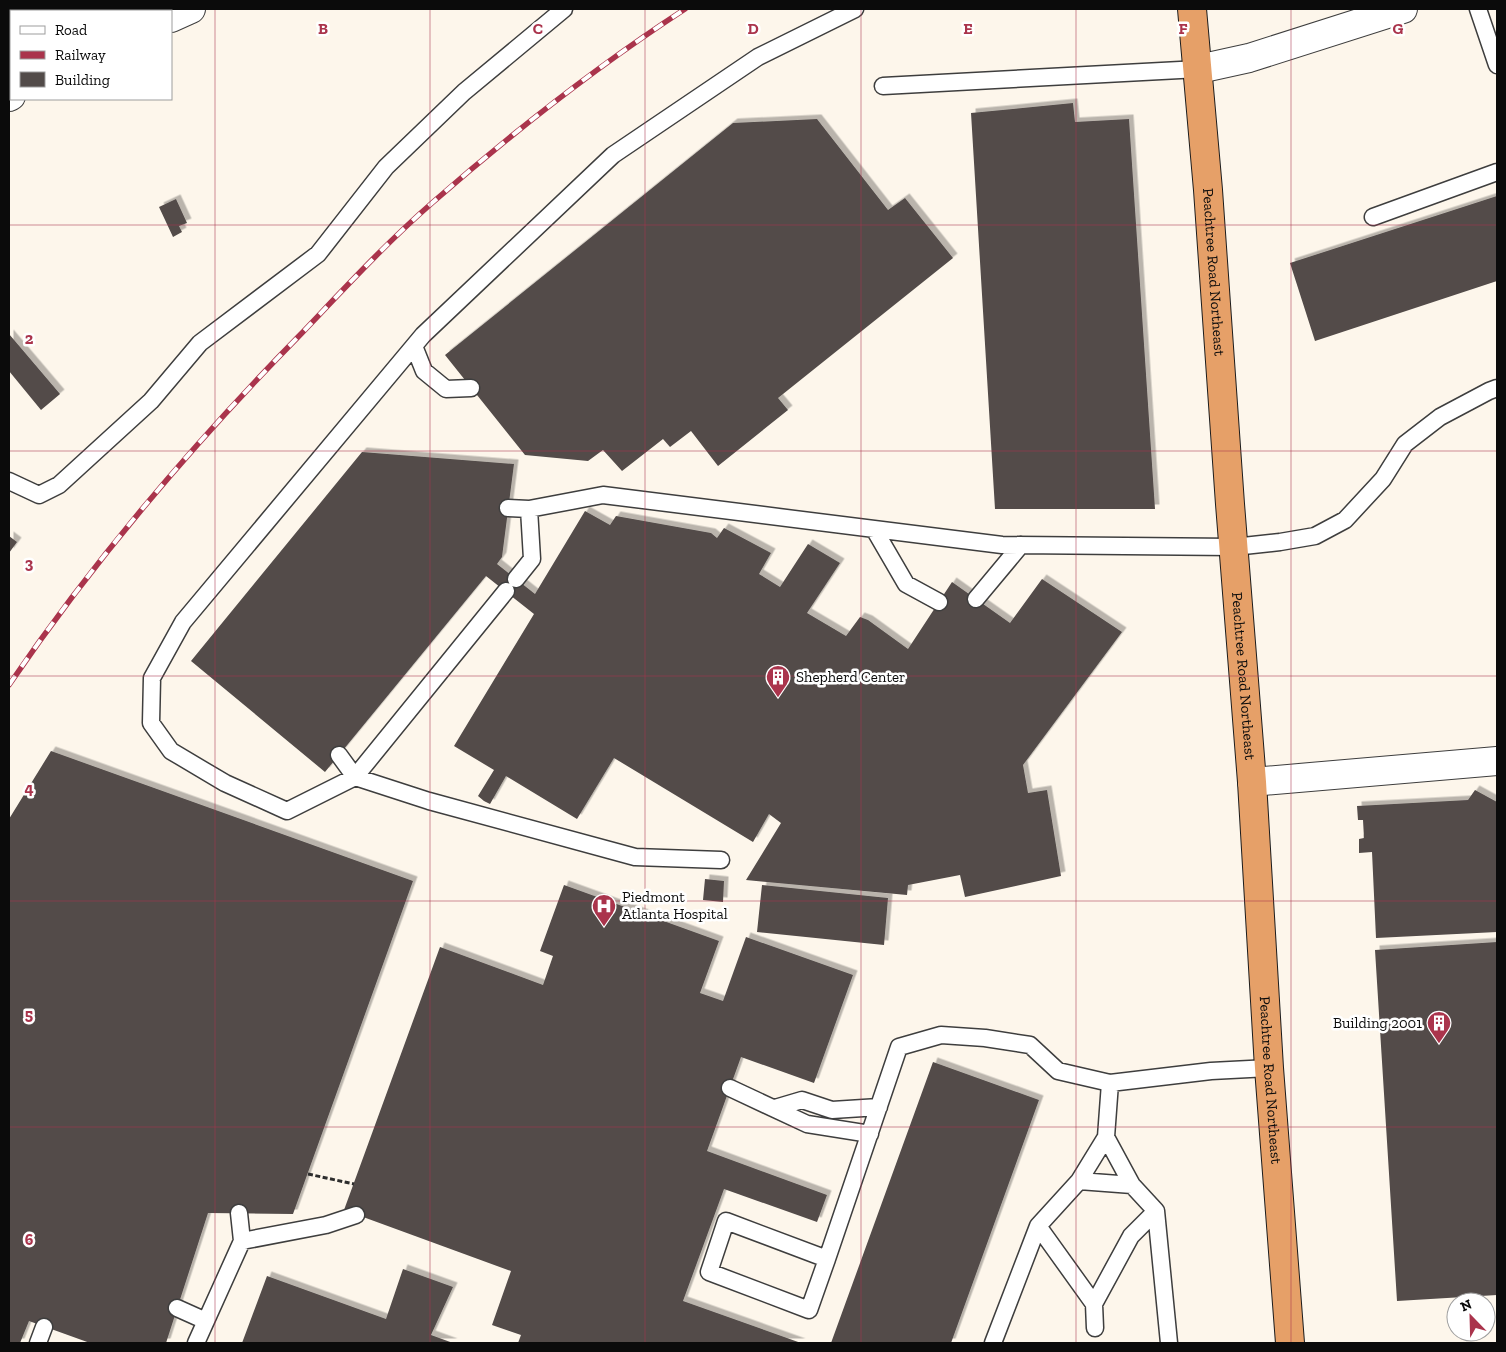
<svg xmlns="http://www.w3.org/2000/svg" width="1506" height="1352" viewBox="0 0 1506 1352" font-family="'Zilla Slab',serif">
  <defs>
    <filter id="shadow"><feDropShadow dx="4.5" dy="-4.5" stdDeviation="0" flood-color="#0004"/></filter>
  </defs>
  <rect width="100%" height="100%" fill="#fdf6eb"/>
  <!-- building -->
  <path fill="#524b49" filter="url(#shadow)" d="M1073,103L1075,122L1129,119L1155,509H995L971,113Z
    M817,119L888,210L905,198L953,258L778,398L788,410L718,466L691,431L670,447L663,439L622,471L603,450L588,461L525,455L445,355L733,123Z
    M1497,196V281L1315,341L1290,263Z
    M176,199L187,223L179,226L182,232L173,237L159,207Z
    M9,334L60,394L41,410L9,371Z
    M362,452L514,464L502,557L497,564L535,594L585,511L610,525L616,516L711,533L717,538L724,528L771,553L759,574L780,587L808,544L840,563L807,613L846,636L860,617L868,620L908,649L952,582L1010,623L1042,579L1122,632L1023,765L1028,793L1047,790L1061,876L965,897L960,875L908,885L907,895L746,880L781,823L769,814L753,842L614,758L577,819L506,776L490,804L484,801L478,796L494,770L454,746L534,614L486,576L325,772L191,661Z
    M9,536L17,542L9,553Z
    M51,751L413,881L293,1214L208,1213L166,1343H90L29,1321L20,1343H9V819Z
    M1475,790L1497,802V932L1376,938L1372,852L1359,853V839L1364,838L1363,820H1358L1357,806L1468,800Z
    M705,879L724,881L723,902L703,900Z
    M564,885L719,941L700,993L723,1001L746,937L853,975L814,1083L741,1057L707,1151L827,1195L817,1222L724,1189L683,1301L801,1343H518L521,1335L492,1325L511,1271L344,1210L440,947L543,985L553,956L540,951Z
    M762,885L888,898L884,945L757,932Z
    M1497,942V1295L1397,1301L1375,950Z
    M933,1062L1039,1100L951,1343H831Z
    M403,1269L453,1287L431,1335L453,1343H242L267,1276L386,1319Z"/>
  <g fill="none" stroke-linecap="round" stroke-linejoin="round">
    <!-- service casing -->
    <g stroke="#3e3e3e" stroke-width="19">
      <path id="service" d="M155,9L156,11
        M1478,9L1497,65
        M883,86L1199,69
        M1373,217L1497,172
        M414,346L424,371L446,389L471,388
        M9,481L39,495L59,485L151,401L200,343L318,254L386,167L464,92L564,9
        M508,508L529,509L603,495L1002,545L1234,547L1280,542L1315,536L1345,520L1383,479L1405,444L1440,417L1489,391L1497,388
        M874,529L906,584L939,602
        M516,579L532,559L529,509
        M506,591L355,777L287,811L225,783L171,751L151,723L152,678L183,622L423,335L613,155L758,57L855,9
        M976,599L1021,545
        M339,755L355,777L429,801L635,857L721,860
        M1110,1083L1211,1071L1269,1068
        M730,1088L807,1124L870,1134
        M775,1108L802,1100L832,1110L879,1107
        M1106,1137L1132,1185L1156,1211L1169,1343
        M1079,1181L1132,1185
        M239,1213L242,1241
        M1038,1226L1094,1304L1131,1236L1156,1211
        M827,1259L809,1310L709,1272L726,1221L827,1259L899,1047L941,1035L985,1038L1030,1045L1058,1071L1110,1083L1106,1137L1079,1181L1038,1226L993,1343
        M1094,1304L1095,1328
        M177,1308L206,1321
        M38,1343L44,1327
        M196,1343L242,1241L326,1225L356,1215"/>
    </g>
    <!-- minor casing -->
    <g stroke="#3e3e3e" stroke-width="30">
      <path id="minor" d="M171,18L191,9
        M1199,69L1249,58L1403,9
        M9,97L11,96
        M1252,782L1497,761"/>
    </g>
    <!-- trunk casing -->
    <g stroke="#1c1c1c" stroke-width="30">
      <g id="trunk">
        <path id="s1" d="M1192,9L1208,190L1230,504L1252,782L1269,1068L1290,1343"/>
      </g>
    </g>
    <!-- path -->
    <path stroke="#2d2d2d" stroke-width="3" stroke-dasharray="5 2.5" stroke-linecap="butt" d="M308,1174L354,1184"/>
    <!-- service -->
    <use href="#service" stroke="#fff" stroke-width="16"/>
    <!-- minor -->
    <use href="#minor" stroke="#fff" stroke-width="28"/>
    <!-- trunk -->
    <use href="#trunk" stroke="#e6a068" stroke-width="28"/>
    <!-- rail casing -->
    <g stroke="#aa344c" stroke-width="5.5">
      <path id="rail" d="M9,685C94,560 193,444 299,336C342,291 385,244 432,203C512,133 596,67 685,9"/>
    </g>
    <!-- rail -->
    <use href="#rail" stroke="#fff" stroke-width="4" stroke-dasharray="11" stroke-linecap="butt"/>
  </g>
  <!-- grid -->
  <path fill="none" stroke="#aa344c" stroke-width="1" stroke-opacity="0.55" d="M215,9V1343M430,9V1343M645,9V1343M861,9V1343M1076,9V1343M1291,9V1343M9,225H1497M9,451H1497M9,676H1497M9,901H1497M9,1127H1497"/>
  <!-- icons -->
  <defs>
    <g id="building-pin" transform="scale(1.25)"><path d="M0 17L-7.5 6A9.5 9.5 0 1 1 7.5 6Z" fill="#aa344c" stroke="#fff"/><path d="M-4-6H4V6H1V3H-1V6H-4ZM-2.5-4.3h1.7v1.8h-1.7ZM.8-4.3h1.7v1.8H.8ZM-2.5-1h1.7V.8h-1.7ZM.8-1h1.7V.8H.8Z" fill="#fff"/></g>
    <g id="hospital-pin" transform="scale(1.25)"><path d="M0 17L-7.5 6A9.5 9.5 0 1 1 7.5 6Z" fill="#aa344c" stroke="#fff"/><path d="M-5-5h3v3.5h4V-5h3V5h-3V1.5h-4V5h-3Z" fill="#fff"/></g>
  </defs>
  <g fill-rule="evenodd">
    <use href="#building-pin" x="778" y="677"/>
    <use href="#hospital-pin" x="604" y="906"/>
    <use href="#building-pin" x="1439" y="1023"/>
  </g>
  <g text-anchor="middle" stroke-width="5" stroke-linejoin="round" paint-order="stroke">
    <!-- street labels -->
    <g font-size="15" fill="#0b0b0b" stroke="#fff">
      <text dy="5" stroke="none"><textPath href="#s1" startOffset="264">Peachtree Road Northeast</textPath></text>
      <text dy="5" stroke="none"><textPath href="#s1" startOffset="669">Peachtree Road Northeast</textPath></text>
      <text dy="5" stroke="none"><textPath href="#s1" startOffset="1074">Peachtree Road Northeast</textPath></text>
    </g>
    <!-- poi labels -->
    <g font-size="15" fill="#0b0b0b" stroke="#fff" text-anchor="start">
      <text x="796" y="682">Shepherd Center</text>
      <text x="622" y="902">Piedmont<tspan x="622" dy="17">Atlanta Hospital</tspan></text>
      <text x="1422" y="1028" text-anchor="end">Building 2001</text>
    </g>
  </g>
  <g font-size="16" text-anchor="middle" font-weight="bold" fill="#aa344c" stroke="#fff" stroke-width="5" stroke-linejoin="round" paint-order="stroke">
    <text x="323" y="34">B</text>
    <text x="538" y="34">C</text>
    <text x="753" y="34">D</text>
    <text x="968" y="34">E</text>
    <text x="1183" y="34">F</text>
    <text x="1398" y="34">G</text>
    <text x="29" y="344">2</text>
    <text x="29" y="569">3</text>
    <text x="29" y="794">4</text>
    <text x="29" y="1020">5</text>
    <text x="29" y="1245">6</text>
  </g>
  <!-- border -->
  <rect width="1506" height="1352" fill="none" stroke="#0b0b0b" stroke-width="20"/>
  <!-- legend -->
  <rect x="10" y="10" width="162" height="90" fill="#ffffff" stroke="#9d9d9d"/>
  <rect x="20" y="26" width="25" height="8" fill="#ffffff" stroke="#9d9d9d"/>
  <text x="55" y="35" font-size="15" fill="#0b0b0b">Road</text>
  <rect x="20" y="51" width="25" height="8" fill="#aa344c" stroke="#9d9d9d"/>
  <text x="55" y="60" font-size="15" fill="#0b0b0b">Railway</text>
  <rect x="20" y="72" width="25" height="15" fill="#524b49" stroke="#9d9d9d"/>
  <text x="55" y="85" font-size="15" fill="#0b0b0b">Building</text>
  <!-- north arrow -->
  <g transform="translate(1471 1317) rotate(337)"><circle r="24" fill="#ffffff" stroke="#9d9d9d"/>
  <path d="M0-4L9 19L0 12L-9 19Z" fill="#aa344c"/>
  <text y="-8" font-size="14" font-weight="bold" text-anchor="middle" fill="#0b0b0b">N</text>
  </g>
</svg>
